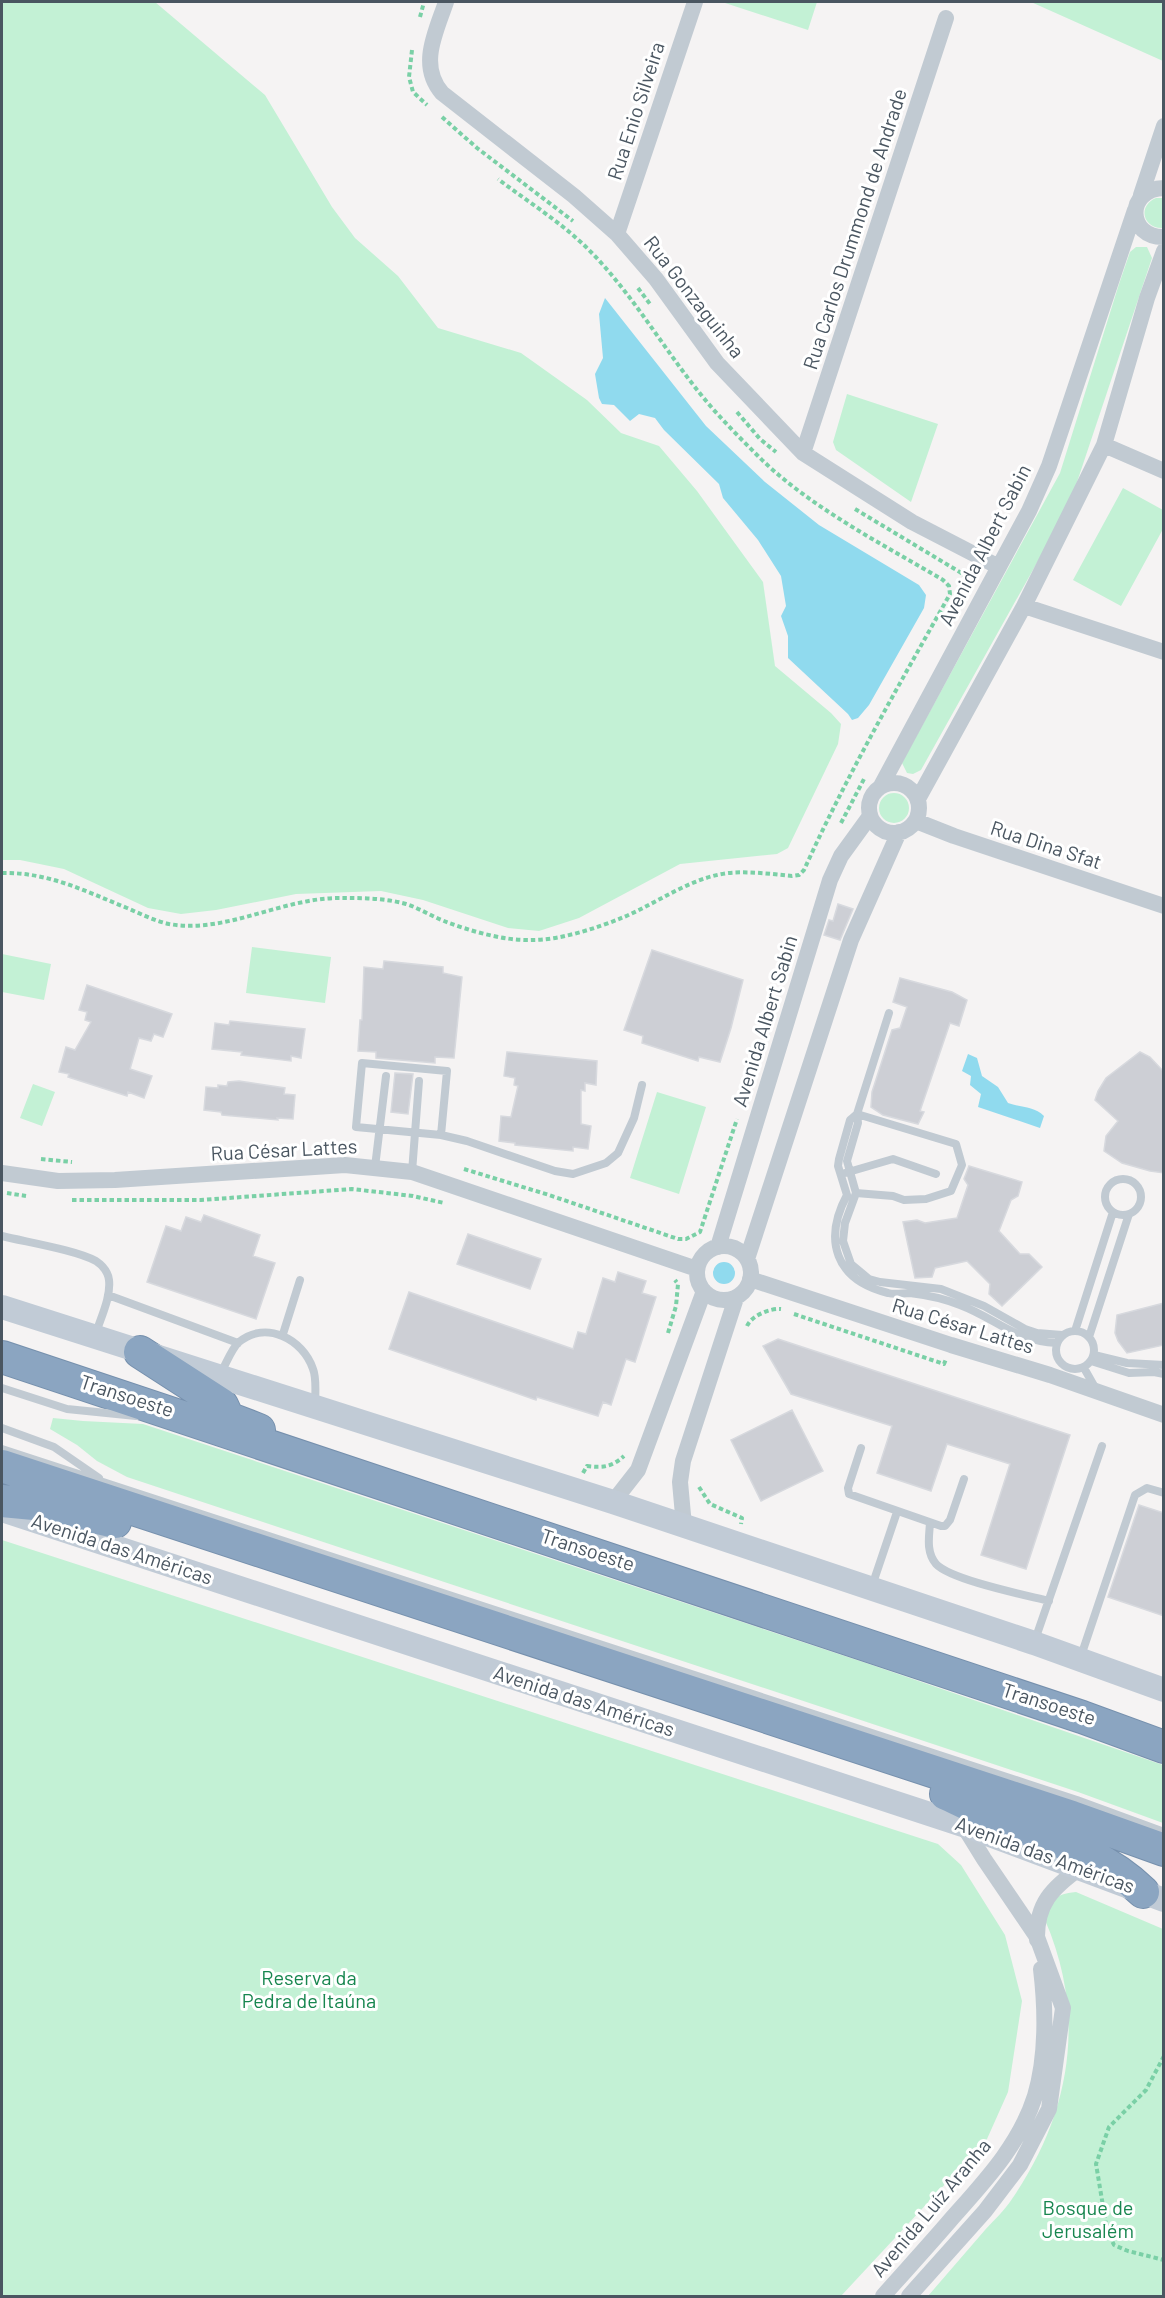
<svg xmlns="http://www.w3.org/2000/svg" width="1165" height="2298" viewBox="0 0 1165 2298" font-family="Barlow,sans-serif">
  <rect width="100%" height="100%" fill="#f5f3f3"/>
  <!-- green -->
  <path fill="#c3f1d5" d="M2,2H155L265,95L332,207L355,238L398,276L438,328L521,353L587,400L621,433L659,446L697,491L763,582L775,666L831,713L841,724L838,744L788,848L777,854L680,864L579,918L539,931L508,928L423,900L381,891L296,894L216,910L181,914L148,908L64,869L20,860H2Z
    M722,2H817L808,30Z
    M1031,2H1163V61Z
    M1156,198H1163V228C1143,229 1137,206 1156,198Z
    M1136,247H1147L1152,258L1074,491L1053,534L921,770L913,774L907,773L902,763L905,757L1060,473L1119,284L1130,252Z
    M847,394L938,424L911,502L836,450L833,442Z
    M1123,488L1163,510V529L1121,606L1073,580Z
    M879 808a15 15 0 1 1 30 0a15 15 0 1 1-30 0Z
    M252,947L331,957L325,1003L246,993Z
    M2,954L51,964L44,1000L2,992Z
    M33,1084L55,1092L42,1126L20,1118Z
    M657,1092L706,1107L679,1194L630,1178Z
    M53,1418L83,1421L143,1424L869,1664L1163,1765V1823L1078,1792L127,1477L97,1461L77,1445L50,1429Z
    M2,1540L938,1844L961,1865L1005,1935L1022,2001L1008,2092L987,2139L841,2296H2Z
    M1076,1892L1163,1929V2296H928C947,2274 966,2252 985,2230C994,2220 1005,2210 1012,2199C1071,2113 1087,2017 1045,1920C1053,1901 1053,1894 1076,1892Z"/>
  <!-- water -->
  <path fill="#90daee" d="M605,298L706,426L765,482L819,525L919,585L926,595L924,608L869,705L858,718L852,720L848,714L788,658V636L781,616L786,606L781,576L758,540L723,498L719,484L664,430L655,418L639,414L630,421L614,405L602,404L599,398L595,374L603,358L599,314Z
    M968,1054L977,1058L982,1076L998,1087L1008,1103C1021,1108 1034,1106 1044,1116L1040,1128L978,1107L981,1094L970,1085L971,1076L962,1071Z
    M713 1273a11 11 0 1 1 22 0a11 11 0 1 1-22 0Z"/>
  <!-- building -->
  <path fill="#cdcfd5" stroke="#d7d9de" stroke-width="1.5" d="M838,904L853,909L840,940L824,935L829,920L833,921Z
    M652,950L743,980L731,1028L720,1062L699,1057L698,1061L642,1043L643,1036L624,1030Z
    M384,961L443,967V973L462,977L454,1058L435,1057V1063L376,1058V1052L358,1051L360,1020H362L364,967L383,969Z
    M900,978L952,992L967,1000L959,1026L950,1023L920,1111L924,1112L918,1124L883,1115L871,1107L872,1092L892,1030L900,1028L907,1007L893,1002Z
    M87,985L172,1014L163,1037L154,1034L151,1041L139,1038L130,1069L152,1076L144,1098L128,1092L127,1096L68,1077L69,1074L59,1072L66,1047L75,1050L91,1022L85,1020L87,1012L79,1010Z
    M230,1021L305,1029L301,1058L291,1056V1061L241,1055L242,1052L212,1049L215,1023L229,1025Z
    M507,1052L597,1061L596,1085L585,1083V1091L581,1090V1124L591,1126L588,1149L573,1147V1151L515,1145V1143L499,1141L501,1116L511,1117L518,1086L514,1085L515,1078L504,1076Z
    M1140,1052L1150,1057L1164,1072V1173L1150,1171L1122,1163L1104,1151L1106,1136L1118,1121L1095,1100L1098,1091L1106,1078Z
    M395,1073L413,1074L408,1114L391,1112Z
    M239,1081L285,1088L284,1094L295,1095L293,1119L277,1118L278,1120L222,1115L221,1112L204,1110L206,1087L218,1088V1085L227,1086L228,1082Z
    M969,1166L1022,1182L1018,1196L1011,1200L999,1231L1020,1254H1029L1042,1267L1002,1306L989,1294L990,1284L967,1261L935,1268L932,1277L915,1278L903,1222L917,1220L925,1223L957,1218L968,1185L964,1179Z
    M204,1215L260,1235L253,1256L275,1263L256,1319L147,1282L166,1226L181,1231L186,1217L201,1222Z
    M468,1234L541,1259L530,1289L457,1264Z
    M618,1272L646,1281L642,1293L656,1297L635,1362L626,1359L611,1405L603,1402L598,1416L537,1397L536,1400L389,1349L409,1292L573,1349L578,1332L586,1334L603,1278L615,1282Z
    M1164,1303V1345L1127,1353L1118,1341L1115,1333L1117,1315Z
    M778,1339L1070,1435L1026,1569L981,1555L1010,1464L947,1444L931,1491L877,1473L892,1426L791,1394L763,1346Z
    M792,1410L823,1471L761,1501L731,1440Z
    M1139,1505L1164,1513V1616L1108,1597Z"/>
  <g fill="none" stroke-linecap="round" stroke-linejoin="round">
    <!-- highway casing -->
    <g stroke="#7690ad" stroke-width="34">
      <path id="highway" d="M140,1352L222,1405L228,1418L259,1430
        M2,1357L1082,1717L1164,1747
        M2,1466L1072,1817L1164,1850
        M2,1501L34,1504L115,1522
        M946,1794C966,1803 985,1813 1005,1821C1057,1841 1102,1853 1143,1892"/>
    </g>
    <!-- path -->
    <path stroke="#7ad0a6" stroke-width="4" stroke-dasharray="4.5 3" stroke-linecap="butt" d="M420,17L424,2
      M412,50L409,77L413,92L427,105
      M442,117L477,148L573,221
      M638,288L650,304
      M737,412L760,439L776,452
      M855,509L963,574L968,585
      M841,823L864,779
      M2,873C48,872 85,891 127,908C141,914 155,921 169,924C226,934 282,898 339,898C361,898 385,898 406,904C419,908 431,916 444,921C470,931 504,941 532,940C561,940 597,928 624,917C659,902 690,878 728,873C749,871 771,874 792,876L799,875L804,870C847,775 899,685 950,594L949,586L943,580C882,544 808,506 758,456C739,437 719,417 702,396C663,348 632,293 588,249C561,222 528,202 498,179
      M41,1159L72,1162
      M464,1169L549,1195L678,1239H686L700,1232L737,1119
      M7,1193L26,1196
      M72,1200H201L352,1189L413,1196L444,1203
      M794,1314L944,1364L946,1359
      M747,1326C752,1315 771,1308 781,1309
      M668,1333L676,1306L678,1284L675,1280
      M583,1473L587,1466C603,1468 612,1467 624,1456
      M699,1487L710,1504L742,1518L741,1524
      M1164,2056L1146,2090L1109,2127L1096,2164L1107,2230L1114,2245L1128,2251L1164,2260"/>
    <!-- lane -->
    <path stroke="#c1cad2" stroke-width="8" d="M889,1013L857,1114L858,1123L847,1161L856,1193L845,1223L843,1241L851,1264L869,1279L880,1282L941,1289L984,1306L1025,1329L1037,1333L1062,1335
      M362,1063L447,1071L441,1135L356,1127Z
      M857,1114L850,1120L839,1159L838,1166L847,1195C823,1240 835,1280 888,1293C895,1295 903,1293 910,1293C927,1295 945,1299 960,1305C997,1319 1014,1341 1057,1343
      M441,1135L467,1141L555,1171L573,1174L606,1163L618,1153L634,1118L642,1085
      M375,1167L386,1076
      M412,1172L419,1081
      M845,1173L893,1159L936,1174
      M1105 1197a18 18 0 1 1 36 0a18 18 0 1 1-36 0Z
      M856,1193L893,1196L904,1200L926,1199L951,1191L962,1165L956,1144L857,1114
      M2,1236C26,1242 76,1250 96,1261C102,1265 108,1272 109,1280C111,1297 101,1317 96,1333
      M108,1295L238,1343
      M1056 1350a19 19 0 1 1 38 0a19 19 0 1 1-38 0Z
      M1075,1331L1113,1212
      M283,1334L300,1280
      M1089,1337L1129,1214
      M1094,1355L1127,1363L1164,1365
      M1091,1361L1129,1373L1154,1372L1164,1374
      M1084,1368L1097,1391
      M220,1374C226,1365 231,1349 239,1342C266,1320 303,1339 313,1369C317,1379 315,1394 315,1406
      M2,1388L67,1409L136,1416
      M2,1428L54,1447L99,1478
      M861,1448L848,1488L849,1494L941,1526H945L950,1520L964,1479
      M2,1449L1077,1800L1164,1832
      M930,1523C929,1537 926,1552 936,1564C951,1580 1025,1595 1049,1601
      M872,1586L897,1512
      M1035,1640L1102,1446
      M1080,1659L1135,1495L1147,1488L1164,1493"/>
    <!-- street -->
    <path stroke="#c1cad2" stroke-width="16" d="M446,2C436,32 418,65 442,93L574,196L617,234L656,279L717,363L803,453L912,522L999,567
      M1164,188C1125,189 1127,238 1164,237
      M1141,195L1164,126
      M617,234L695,2
      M1104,445L1164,471
      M803,453L946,18
      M1024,606L1164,652
      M869 808a25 25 0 1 1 50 0a25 25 0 1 1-50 0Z
      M881,786L1029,511L1049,466L1135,210
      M918,799L1024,606L1104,445L1147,298L1164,251
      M916,821L954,836L1164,906
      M2,1173L58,1181L115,1180L345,1165L412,1172L697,1269
      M697 1273a27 27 0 1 1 54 0a27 27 0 1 1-54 0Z
      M718,1247L830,880L841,856L870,816
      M747,1259L851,940L899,832
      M750,1279L951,1345L1050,1375L1164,1415
      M613,1502L638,1470L704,1291
      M684,1526L680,1482L683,1461L736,1298
      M1037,1940C1036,1904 1052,1888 1080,1868
      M883,2296C906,2270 930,2244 953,2217C985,2181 1020,2144 1035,2096C1047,2055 1046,2011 1041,1969
      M909,2296L985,2211L1020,2165L1049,2109L1063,2008L1037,1937L984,1859L963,1825"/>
    <!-- secondary -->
    <path stroke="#c1cbd6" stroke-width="24" d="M2,1307L613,1502L1034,1643L1164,1690
      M2,1510L963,1825L1164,1900"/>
    <!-- highway -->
    <use href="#highway" stroke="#8ba5c1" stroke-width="32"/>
  </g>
  <g text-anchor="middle" stroke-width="6" stroke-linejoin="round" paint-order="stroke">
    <!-- street labels -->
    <g font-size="20" fill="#4a5661" stroke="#fff">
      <text transform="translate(636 111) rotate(-72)" y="7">Rua Enio Silveira</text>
      <text transform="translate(855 229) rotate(-72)" y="7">Rua Carlos Drummond de Andrade</text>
      <text transform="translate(694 297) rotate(52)" y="7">Rua Gonzaguinha</text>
      <text transform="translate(985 545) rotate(-63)" y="7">Avenida Albert Sabin</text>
      <text transform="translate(1046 845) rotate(18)" y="7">Rua Dina Sfat</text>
      <text transform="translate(765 1021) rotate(-73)" y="7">Avenida Albert Sabin</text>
      <text transform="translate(284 1150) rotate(-3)" y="7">Rua César Lattes</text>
      <text transform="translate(963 1326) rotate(17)" y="7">Rua César Lattes</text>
      <text transform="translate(127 1396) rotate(18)" y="7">Transoeste</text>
      <text transform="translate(122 1549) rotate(18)" y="7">Avenida das Américas</text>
      <text transform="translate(588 1550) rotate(18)" y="7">Transoeste</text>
      <text transform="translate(584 1701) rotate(18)" y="7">Avenida das Américas</text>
      <text transform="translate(1049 1704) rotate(18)" y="7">Transoeste</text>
      <text transform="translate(1045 1855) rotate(20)" y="7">Avenida das Américas</text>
      <text transform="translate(931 2208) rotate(-50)" y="7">Avenida Luíz Aranha</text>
    </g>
    <!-- park labels -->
    <g font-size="20" fill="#17864f" stroke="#fff">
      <text x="309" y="1985">Reserva da<tspan x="309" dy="23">Pedra de Itaúna</tspan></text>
      <text x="1088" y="2215">Bosque de<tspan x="1088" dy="23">Jerusalém</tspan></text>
    </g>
  </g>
  <!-- border -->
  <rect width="1165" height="2298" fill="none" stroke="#4a5661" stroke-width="6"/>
</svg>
